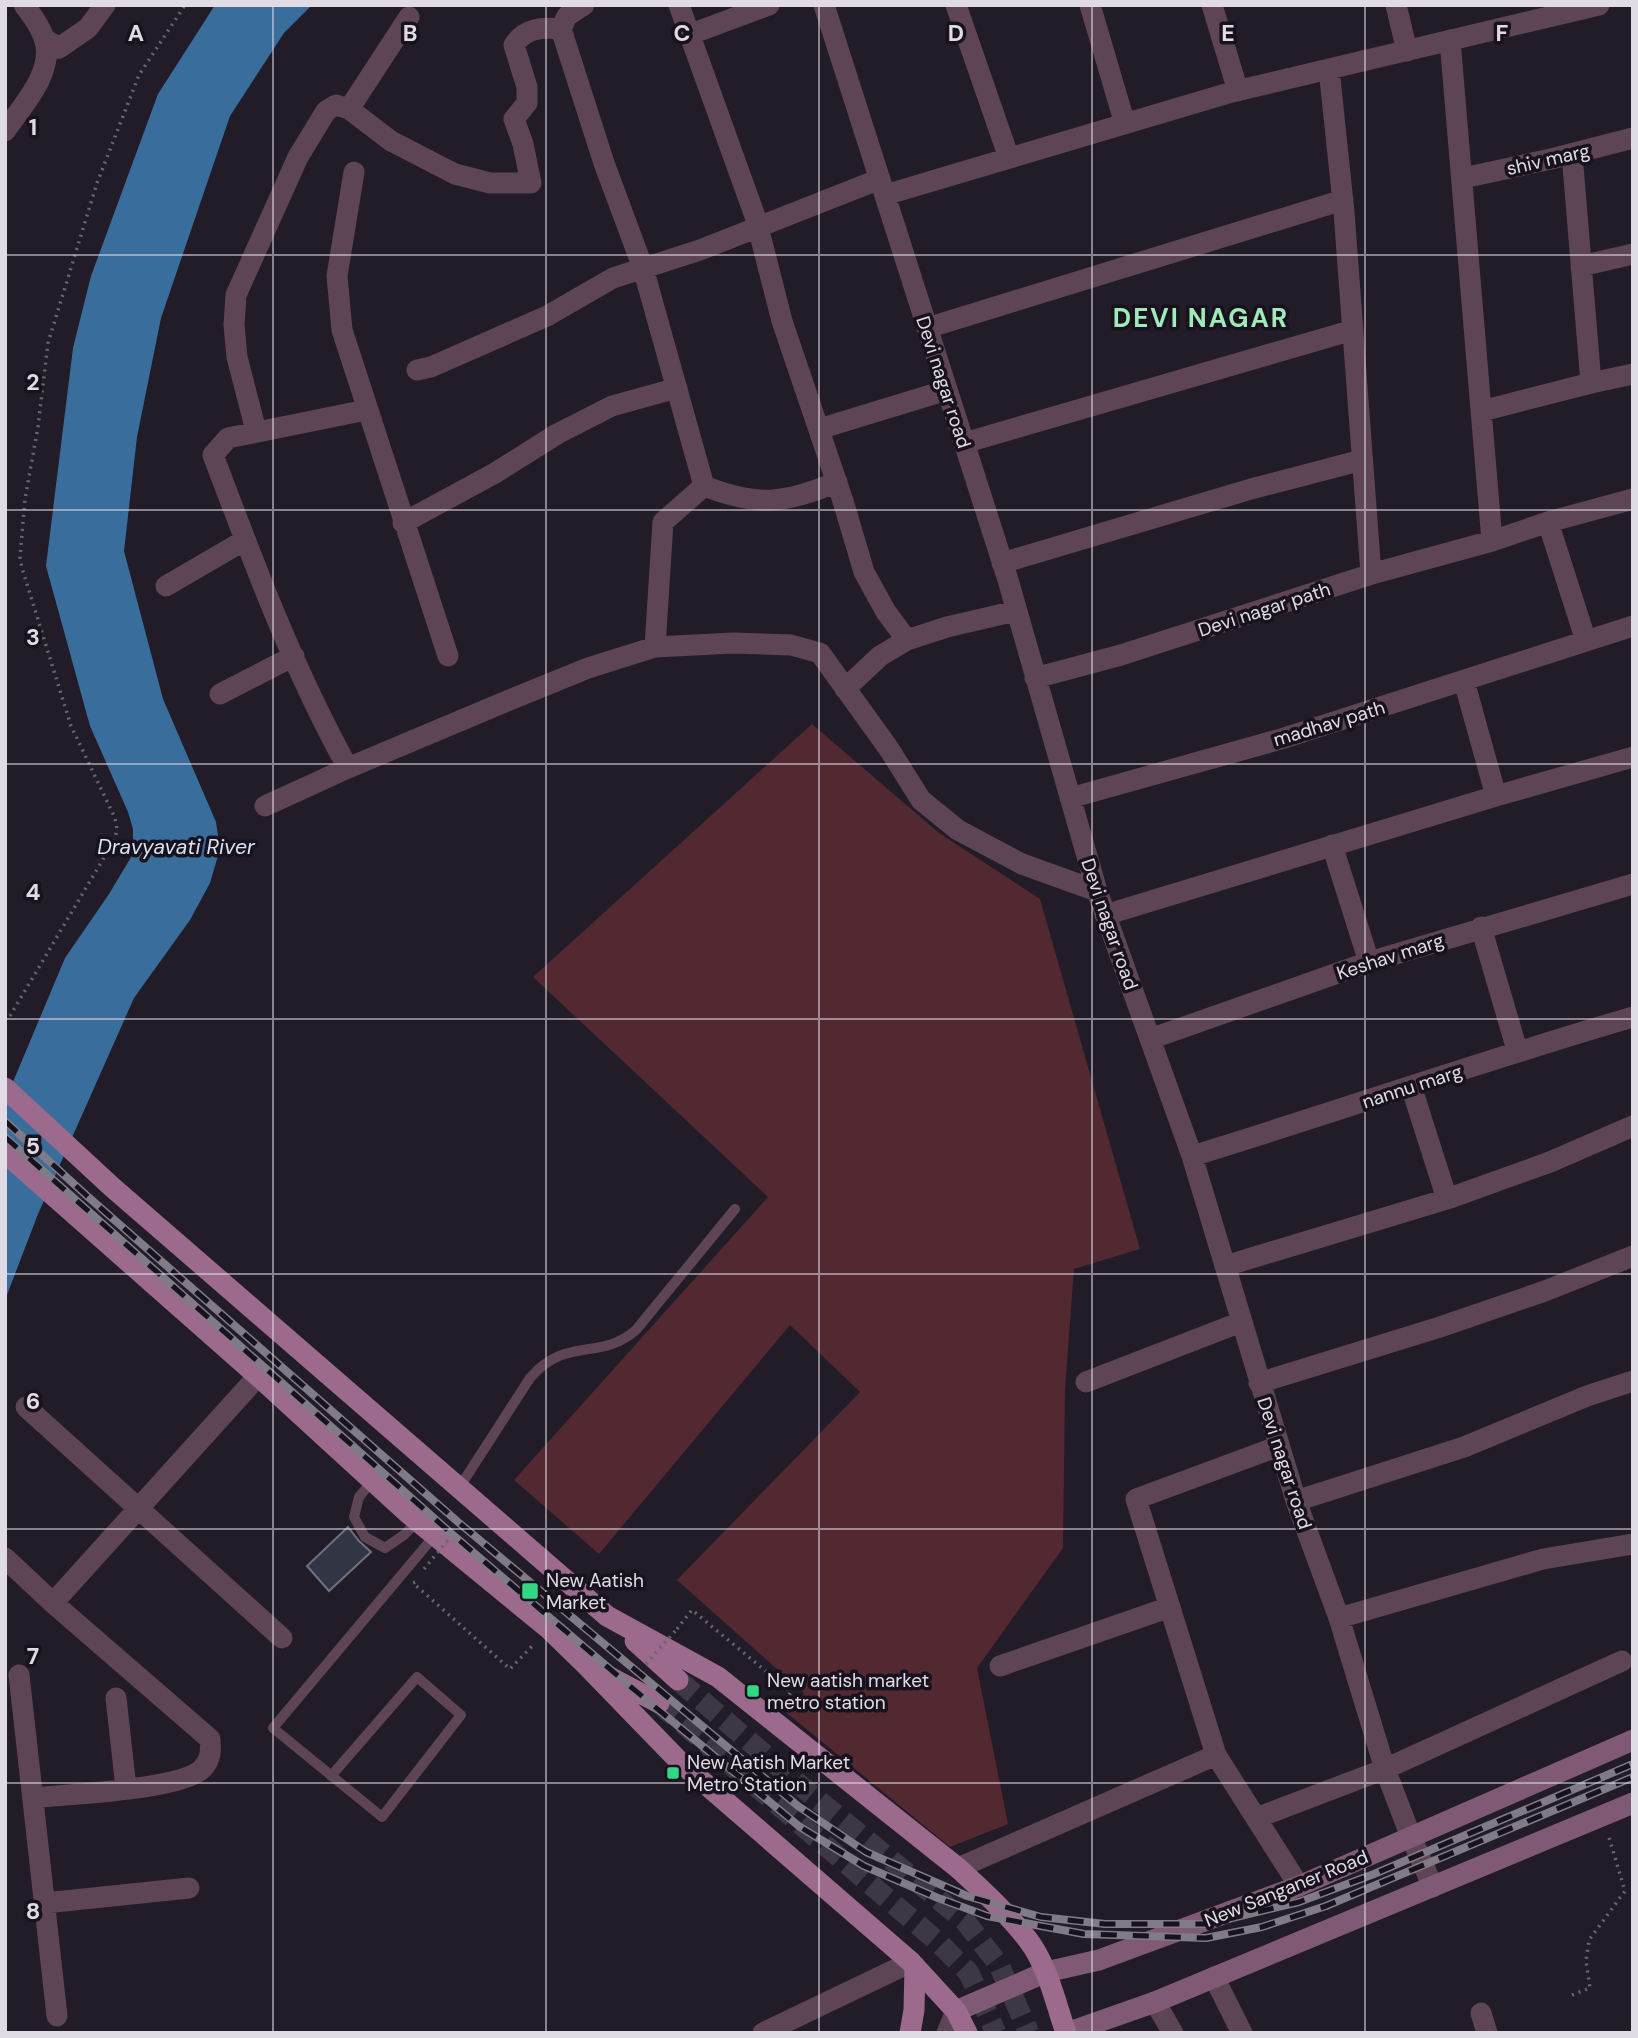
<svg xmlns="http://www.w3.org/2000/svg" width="1638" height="2038" viewBox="0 0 1638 2038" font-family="'DM Sans',sans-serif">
  <rect width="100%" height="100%" fill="#221b28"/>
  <!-- green -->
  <path fill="#522930" d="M812,724L939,833L1040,899L1140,1249L1074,1269L1065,1389L1063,1548L977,1668L1008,1824L950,1847L787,1713L804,1693L677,1580L860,1392L790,1325L599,1554L514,1480L768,1197L533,977Z"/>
  <!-- water -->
  <path fill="#396e9c" d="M215,5H312L284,33L230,116L161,318L137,437L124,551L163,699L216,822L220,849L210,883L190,920L134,998L38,1214L5,1300V1101L65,958L109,894L133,854V829L128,812L90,726L46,566L73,348L91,276L158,94Z"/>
  <!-- building -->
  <path fill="#323544" stroke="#6d7182" stroke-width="2" d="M348,1527L359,1541L371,1552L329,1591L307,1566Z"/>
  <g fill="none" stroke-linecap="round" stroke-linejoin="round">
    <!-- primary-tunnel -->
    <path stroke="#3e3844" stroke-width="21" stroke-dasharray="21 10" stroke-linecap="butt" d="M678,1680L807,1791L965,1921L999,1965L1029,2033
      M659,1703L938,1942L969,1973L996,2033"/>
    <!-- path -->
    <path stroke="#6b6571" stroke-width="3.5" stroke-dasharray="2 5" stroke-linecap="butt" d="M10,1016L115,839L117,829L115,818L71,726L22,568L20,557L25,499L38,427L48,343L97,183L139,75L185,5
      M415,1582L413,1583L510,1669L535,1643
      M677,1629L692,1610L791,1692L783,1703
      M1572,1995L1590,1988L1586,1961L1589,1940L1625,1891L1608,1834"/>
    <!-- service -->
    <path stroke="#5d4555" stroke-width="10" d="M373,1480L359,1497L354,1517L365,1537L385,1548L404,1535L418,1521
      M459,1488L530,1378C567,1335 599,1362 636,1330L735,1209
      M331,1776L417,1677L461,1715L382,1817L273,1728L435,1535"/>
    <!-- minor -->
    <path stroke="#5d4555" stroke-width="21" d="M584,5L567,16L561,29L604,163L643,268L704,486L663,522L655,647
      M679,5L756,219L782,321L843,501L864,572L886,612L907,640L947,627L1016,611
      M824,5L1008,580L1097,891L1192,1156L1296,1501L1339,1618L1385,1769L1411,1837L1433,1887
      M956,5L1009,158
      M1090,5L1125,124
      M1212,5L1238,91
      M1396,5L1407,51
      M691,34L769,5
      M45,39L59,48L88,28L105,5
      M1450,40L1492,541L1548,522L1633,499
      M1329,69L1344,212L1371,574
      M349,109L409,17
      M5,131C22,106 56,71 44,38C40,26 32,15 24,5
      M1572,154L1591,383L1633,374
      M354,172L337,276L342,330L448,656
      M1463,178L1551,159L1633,138
      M885,195L1232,92L1599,5
      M1581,266L1633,254
      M927,328L1343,200
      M417,370L431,367L547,316L613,278L700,250L880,179
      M1482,411L1591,383
      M819,429L947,390
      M256,431L237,357L234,325L236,295L298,157L326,111L336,105L349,109L391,141L455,174L490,183H531L523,144L514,119L527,103V87L514,45C525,28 542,27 561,29
      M964,443L1353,330
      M704,486C758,507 784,504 837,482
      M1548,522L1586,641L1633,626
      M403,523L495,473L557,434L612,406L677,388
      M1002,563L1251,489L1362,460
      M166,586L245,540
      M1035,678L1121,655L1375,573L1492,541
      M845,689L880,656L907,640
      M220,694L294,656
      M348,768C293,669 253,561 213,455L228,438L366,410
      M1496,796L1633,757
      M1070,798L1281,739L1586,641
      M265,806L348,768L507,701L588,668L655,647L733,643L791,645L820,653L889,749L921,800L958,830L1022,864L1097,891
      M1332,845L1369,962
      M1105,915L1496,796L1464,681
      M1481,927L1517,1050
      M1150,1039L1369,962L1633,884
      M1411,1086L1447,1199
      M1192,1156C1339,1111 1485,1060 1633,1017
      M1225,1266L1447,1199L1550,1162L1633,1126
      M1086,1382L1241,1322
      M1259,1383L1440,1327L1545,1291L1633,1256
      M26,1407L282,1638
      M1279,1446L1136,1499L1216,1755L1299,1886
      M1296,1501L1464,1447L1587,1396L1633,1381
      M5,1558L53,1603L210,1739C211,1751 211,1760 202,1769C180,1790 67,1794 33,1798
      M53,1603L258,1376
      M1339,1618L1543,1559L1633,1544
      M1000,1666L1170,1607
      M19,1675L57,2016
      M116,1698L126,1788
      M1256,1818L1385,1769L1622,1661
      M958,1868L1216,1755
      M45,1903L189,1888
      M1214,1977L1242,2033
      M1155,2002L1173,2033
      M1481,2013L1487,2033
      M763,2033L911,1962"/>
    <!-- tertiary -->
    <path stroke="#5d4555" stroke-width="21" d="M947,2033L956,2011"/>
    <!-- secondary -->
    <path stroke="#805a74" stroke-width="21" d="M956,2011L1046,1972L1099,1960L1299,1886L1633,1740
      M1067,2033L1155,2002L1633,1803"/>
    <!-- primary -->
    <path stroke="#9b6a8c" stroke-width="21" d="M5,1088L112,1187L607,1616L718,1677L958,1868C982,1890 1015,1920 1033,1947C1049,1972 1056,2004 1066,2033
      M5,1153L258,1376L410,1515L549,1629L585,1664L680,1762L911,1962L956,2011L967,2033
      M635,1641L678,1680
      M602,1673L659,1703
      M910,2033L914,2010L915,1966"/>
    <!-- rail casing -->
    <g stroke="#817b87" stroke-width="8">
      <path id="rail" d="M5,1121L86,1195L458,1522L798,1806L866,1852L967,1896L1041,1917L1105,1924H1207L1299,1902L1374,1874L1633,1764
        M5,1137L453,1535L631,1687L800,1827L864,1866L938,1898L987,1916L1084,1934L1206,1938L1262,1927L1326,1906L1633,1777"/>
    </g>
    <!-- rail -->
    <use href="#rail" stroke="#18121e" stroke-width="5" stroke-dasharray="16" stroke-linecap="butt"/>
    <!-- path-bridge -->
    <path stroke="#6b6571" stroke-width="3.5" stroke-dasharray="2 5" stroke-linecap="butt" d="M424,1569L448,1540
      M646,1664L677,1629"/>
  </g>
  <!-- grid -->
  <path fill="none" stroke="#e0dbe5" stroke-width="2" stroke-opacity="0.55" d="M273,5V2033M546,5V2033M819,5V2033M1092,5V2033M1365,5V2033M5,255H1633M5,510H1633M5,764H1633M5,1019H1633M5,1274H1633M5,1529H1633M5,1783H1633"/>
  <!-- markers -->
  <g fill="#31d882" stroke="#18121e" stroke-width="2.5">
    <rect x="521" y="1582" width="18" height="18" rx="3.5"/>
    <rect x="746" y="1684" width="14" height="14" rx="3.5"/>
    <rect x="666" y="1766" width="14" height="14" rx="3.5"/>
  </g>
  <g text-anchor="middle" stroke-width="7" stroke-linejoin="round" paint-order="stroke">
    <!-- street labels -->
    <g font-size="19" fill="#e0dbe5" stroke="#18121e">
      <text transform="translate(1548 159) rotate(-13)" y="7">shiv marg</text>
      <text transform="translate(944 382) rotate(72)" y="7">Devi nagar road</text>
      <text transform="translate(1264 609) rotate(-18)" y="7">Devi nagar path</text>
      <text transform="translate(1329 723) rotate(-17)" y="7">madhav path</text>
      <text transform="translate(1110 924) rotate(71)" y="7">Devi nagar road</text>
      <text transform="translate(1390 956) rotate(-18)" y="7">Keshav marg</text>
      <text transform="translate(1412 1086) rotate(-18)" y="7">nannu marg</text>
      <text transform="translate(1285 1463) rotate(72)" y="7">Devi nagar road</text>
      <text transform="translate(1286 1888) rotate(-22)" y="7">New Sanganer Road</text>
    </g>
    <!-- poi labels -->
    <g font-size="19" fill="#e0dbe5" stroke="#18121e" text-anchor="start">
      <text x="546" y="1587">New Aatish<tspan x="546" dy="22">Market</tspan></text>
      <text x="767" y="1687">New aatish market<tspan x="767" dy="22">metro station</tspan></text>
      <text x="687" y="1769">New Aatish Market<tspan x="687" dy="22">Metro Station</tspan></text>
    </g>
    <!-- water labels -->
    <g font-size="21" font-style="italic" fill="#d7e5f3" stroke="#18121e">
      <text x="176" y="854">Dravyavati River</text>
    </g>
    <!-- district labels -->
    <g font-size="26" font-weight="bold" letter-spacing="2" fill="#a0eab9" stroke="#18121e">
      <text x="1201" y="327">DEVI NAGAR</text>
    </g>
  </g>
  <g font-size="23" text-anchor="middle" font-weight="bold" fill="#e0dbe5" stroke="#18121e" stroke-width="7" stroke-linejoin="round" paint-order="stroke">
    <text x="136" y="41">A</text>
    <text x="410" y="41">B</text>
    <text x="682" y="41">C</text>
    <text x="956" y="41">D</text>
    <text x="1228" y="41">E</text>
    <text x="1502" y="41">F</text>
    <text x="33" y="135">1</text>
    <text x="33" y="390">2</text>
    <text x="33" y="645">3</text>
    <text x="33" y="900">4</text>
    <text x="33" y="1154">5</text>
    <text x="33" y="1409">6</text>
    <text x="33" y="1664">7</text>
    <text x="33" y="1919">8</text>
  </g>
  <!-- border -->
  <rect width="1638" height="2038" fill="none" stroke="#e0dbe5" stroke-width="14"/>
</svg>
